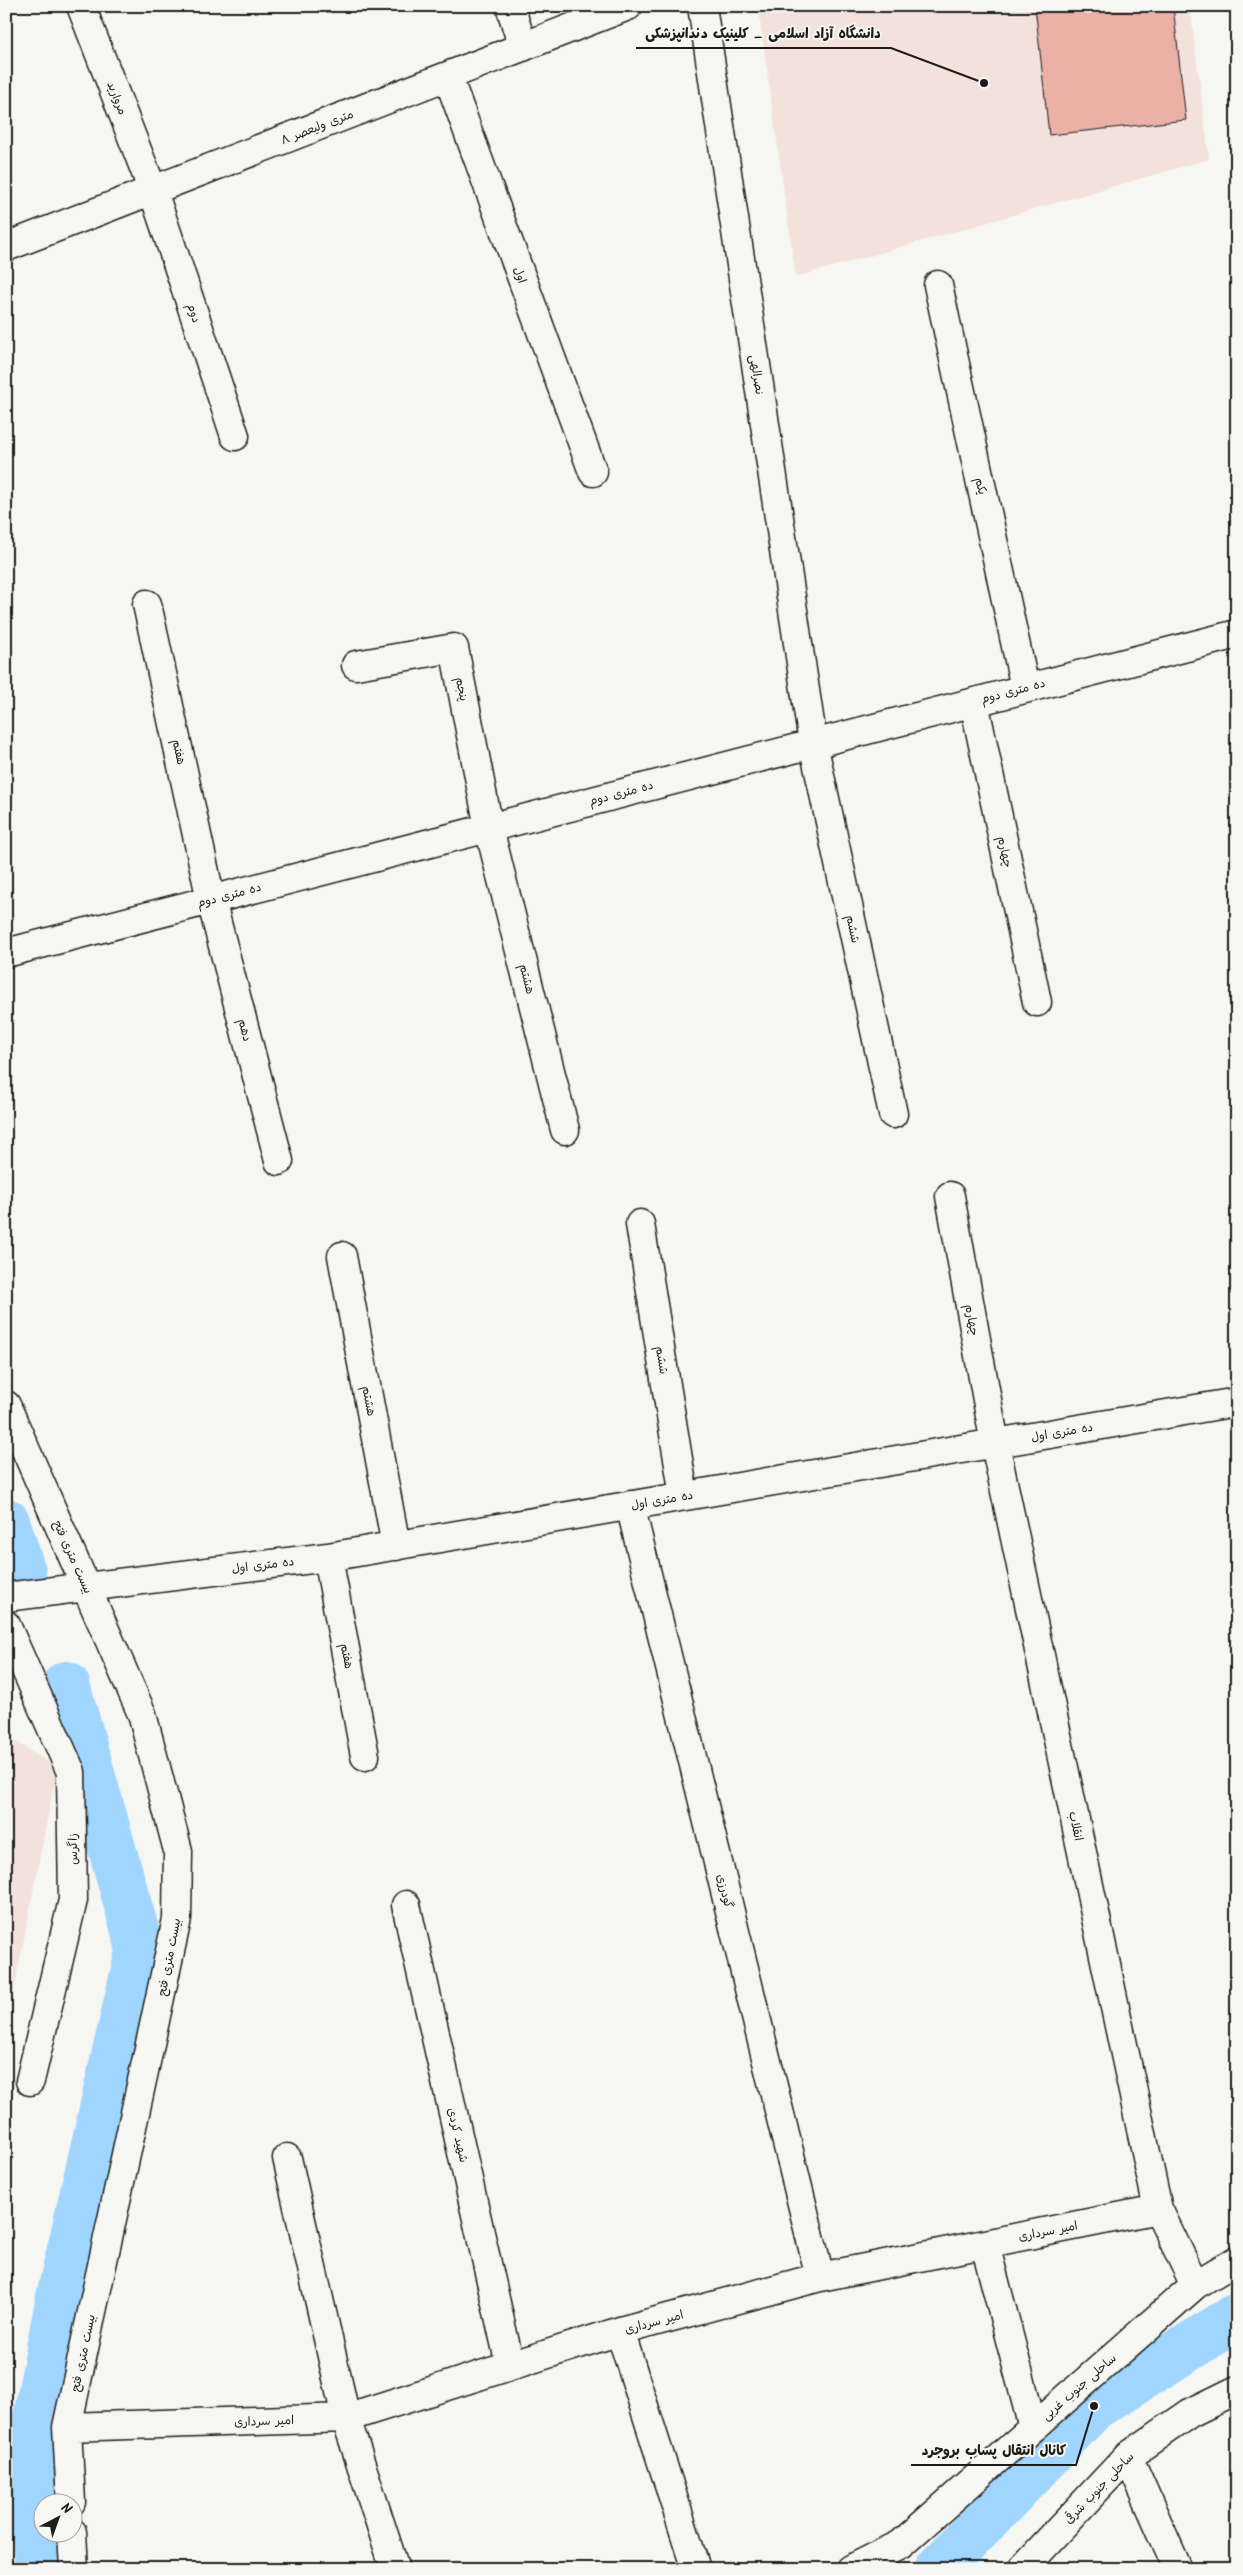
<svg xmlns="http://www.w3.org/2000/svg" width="1243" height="2575" viewBox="0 0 1243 2575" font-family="Kalam,'Playpen Sans Arabic',sans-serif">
  <rect width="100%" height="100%" fill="#f6f6f2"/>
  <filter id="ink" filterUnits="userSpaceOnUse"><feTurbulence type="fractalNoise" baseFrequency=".02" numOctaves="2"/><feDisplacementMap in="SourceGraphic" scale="10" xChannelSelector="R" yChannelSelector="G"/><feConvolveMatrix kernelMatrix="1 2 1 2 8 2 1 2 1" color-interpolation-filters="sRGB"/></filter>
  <g filter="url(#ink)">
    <!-- built -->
    <path fill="#f3e1dc" d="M758,6H1190L1209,159L796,277Z
      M6,1735L57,1768L6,2032Z"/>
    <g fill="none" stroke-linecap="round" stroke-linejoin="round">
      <!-- canal -->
      <path stroke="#a0d5ff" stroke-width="48" d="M6,1522L22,1572
        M39,2569L30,2453L60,2297L140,1948L66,1685
        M939,2569L1094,2406L1237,2317"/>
    </g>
    <!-- building -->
    <path fill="#ebb1a7" stroke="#1c1c1c" d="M1035,6H1173L1186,120L1049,135Z"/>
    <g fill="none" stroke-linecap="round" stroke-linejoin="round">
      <!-- minor casing -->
      <g stroke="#1c1c1c" stroke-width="31">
        <path id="minor" d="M81,6L153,191L235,436
          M510,6L523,47
          M702,6L813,743L893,1114
          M448,77L593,472
          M6,247L628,6
          M938,285L1025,688
          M147,604L211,900L279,1161
          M356,665L454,648L489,828L565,1130
          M974,702L1037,1002
          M6,953L1237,634
          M950,1196L995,1444L1158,2209
          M640,1224L684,1496
          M342,1256L396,1546
          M6,1405L142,1714L178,1851L177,1919L67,2427L71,2502
          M630,1505L820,2277
          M328,1557L365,1756
          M6,1597L328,1557L1237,1402
          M6,1625L71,1772L73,1900L30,2081
          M406,1905L510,2365
          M287,2158L346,2418L395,2569
          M985,2244L1033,2428
          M620,2331L696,2569
          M67,2427L346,2418L620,2331L820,2277L1158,2209L1195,2285
          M1128,2456L1178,2569
          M72,2532L74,2569
          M851,2569L901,2544L1195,2285L1237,2260
          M1022,2569L1128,2456L1190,2413L1237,2390"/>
      </g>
      <!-- minor -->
      <use href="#minor" stroke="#f6f6f2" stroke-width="28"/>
    </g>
  </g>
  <g text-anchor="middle" stroke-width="4" stroke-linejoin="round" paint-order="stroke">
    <!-- street labels -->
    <g font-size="12" fill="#1c1c1c" stroke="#f6f6f2">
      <text transform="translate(117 98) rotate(69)" y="4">مروارید</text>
      <text transform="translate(317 127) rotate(-21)" y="4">۸ متری ولیعصر</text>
      <text transform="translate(520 275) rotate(70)" y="4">اول</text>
      <text transform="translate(194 313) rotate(72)" y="4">دوم</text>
      <text transform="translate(757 375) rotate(81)" y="4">نصرالهی</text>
      <text transform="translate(981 486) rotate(78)" y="4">یکم</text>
      <text transform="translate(462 689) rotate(79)" y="4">پنجم</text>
      <text transform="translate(1013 691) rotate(-15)" y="4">ده متری دوم</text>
      <text transform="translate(179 752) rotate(78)" y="4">هفتم</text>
      <text transform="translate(621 793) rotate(-15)" y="4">ده متری دوم</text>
      <text transform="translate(1005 852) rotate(78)" y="4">چهارم</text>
      <text transform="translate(229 895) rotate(-15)" y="4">ده متری دوم</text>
      <text transform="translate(853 929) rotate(78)" y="4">ششم</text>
      <text transform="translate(527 979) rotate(76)" y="4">هشتم</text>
      <text transform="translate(245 1030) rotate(75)" y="4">دهم</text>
      <text transform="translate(972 1320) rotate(80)" y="4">چهارم</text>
      <text transform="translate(662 1360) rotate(81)" y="4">ششم</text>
      <text transform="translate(369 1401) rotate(79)" y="4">هشتم</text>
      <text transform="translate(1062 1432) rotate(-10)" y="4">ده متری اول</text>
      <text transform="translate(662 1500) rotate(-10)" y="4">ده متری اول</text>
      <text transform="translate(73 1557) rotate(66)" y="4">بیست متری فتح</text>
      <text transform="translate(263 1565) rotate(-7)" y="4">ده متری اول</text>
      <text transform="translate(347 1656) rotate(79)" y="4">هفتم</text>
      <text transform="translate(1076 1826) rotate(78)" y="4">انقلاب</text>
      <text transform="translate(73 1849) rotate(-91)" y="4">زاگرس</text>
      <text transform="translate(725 1891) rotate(76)" y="4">گودرزی</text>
      <text transform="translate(169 1957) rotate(-79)" y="4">بیست متری فتح</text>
      <text transform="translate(458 2135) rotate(77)" y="4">شهید کردی</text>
      <text transform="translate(1048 2231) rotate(-11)" y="4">امیر سرداری</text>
      <text transform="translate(654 2322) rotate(-15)" y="4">امیر سرداری</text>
      <text transform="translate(83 2353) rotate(-78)" y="4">بیست متری فتح</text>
      <text transform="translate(1079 2387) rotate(-41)" y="4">ساحلی جنوب غربی</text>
      <text transform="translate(264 2421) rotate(-2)" y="4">امیر سرداری</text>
      <text transform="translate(1099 2488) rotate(-46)" y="4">ساحلی جنوب شرقی</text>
    </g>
  </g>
  <!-- callouts -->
  <path fill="none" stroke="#1c1c1c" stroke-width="2" d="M984 83L891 48H636M1094 2406L1076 2465H911"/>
  <g fill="#1c1c1c" stroke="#f6f6f2" stroke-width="2">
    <circle cx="984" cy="83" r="5"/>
    <circle cx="1094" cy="2406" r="5"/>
  </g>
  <g font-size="14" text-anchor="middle" font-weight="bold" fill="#1c1c1c" stroke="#f6f6f2" stroke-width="4" stroke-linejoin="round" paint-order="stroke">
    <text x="763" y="38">دانشگاه آزاد اسلامی _ کلینیک دندانپزشکی</text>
    <text x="994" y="2455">کانال انتقال پساب بروجرد</text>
  </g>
  <!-- margin -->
  <rect width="1243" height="2575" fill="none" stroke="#f6f6f2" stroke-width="25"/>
  <rect x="12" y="12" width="1218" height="2550" fill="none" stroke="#1c1c1c" stroke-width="2" filter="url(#ink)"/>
  <!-- north arrow -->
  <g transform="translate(58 2518) rotate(41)"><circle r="24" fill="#f6f6f2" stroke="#9f9f9c"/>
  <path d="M0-4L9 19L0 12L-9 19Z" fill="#1c1c1c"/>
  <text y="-8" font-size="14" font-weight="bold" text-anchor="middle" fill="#1c1c1c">N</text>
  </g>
</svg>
